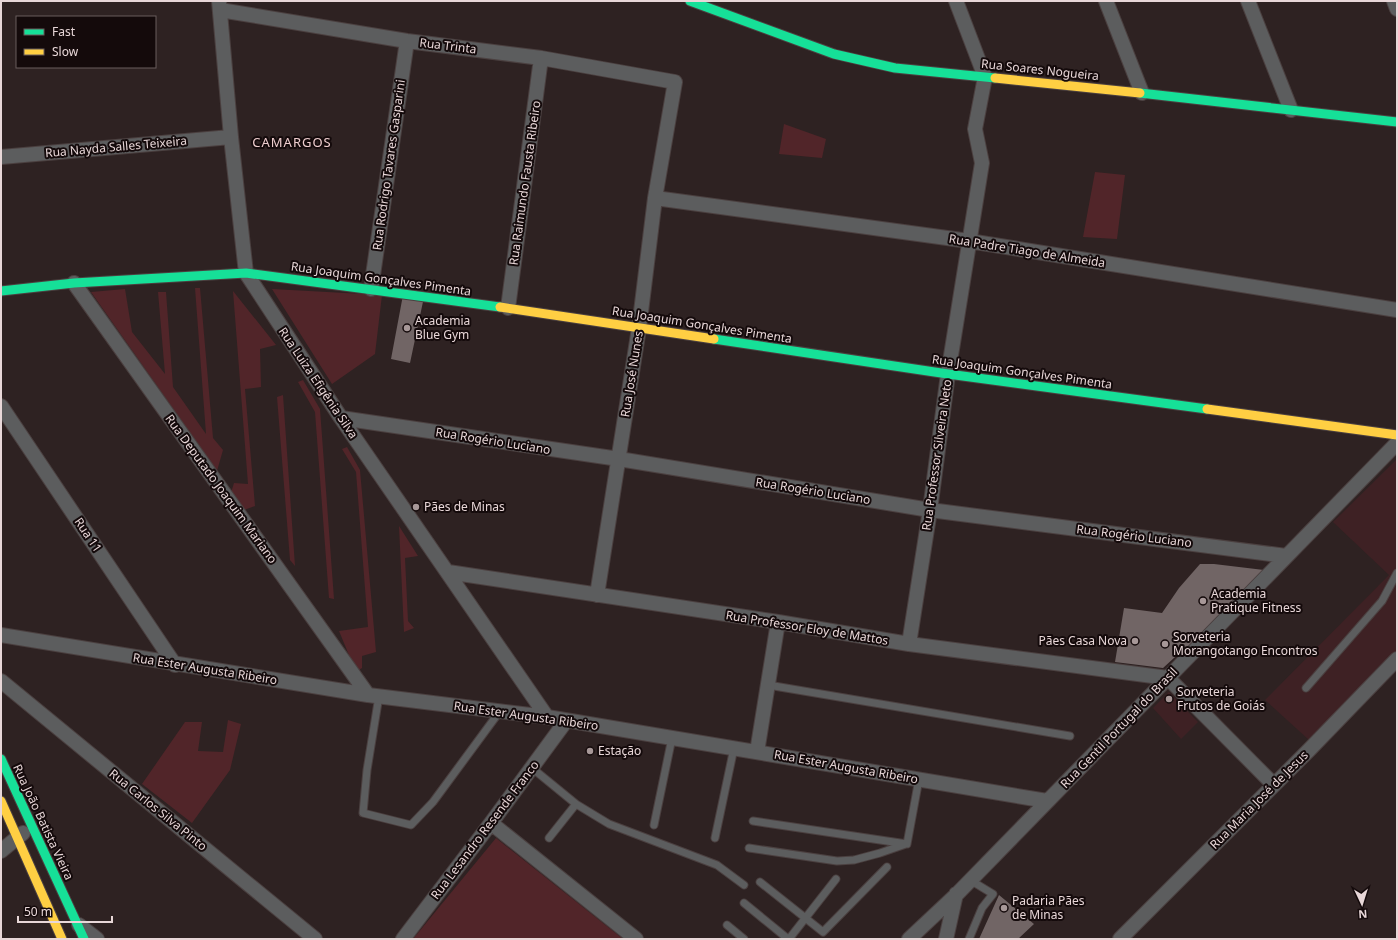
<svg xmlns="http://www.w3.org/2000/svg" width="1398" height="940" viewBox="0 0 1398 940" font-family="'Noto Sans',sans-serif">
  <rect width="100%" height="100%" fill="#2e2222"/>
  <!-- built -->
  <path fill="#3e2124" d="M1397,459V652L1309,740L1265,700L1389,575L1333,522Z
    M1169,692L1198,722L1181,739L1153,708Z"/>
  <!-- green -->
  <path fill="#512529" d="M784,124L826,139L822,158L779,154Z
    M1095,172L1125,175L1117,239L1083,237Z
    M195,288H200L213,438L223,450L217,471L91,292L125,289L132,332L165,374L158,292H166L173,387L206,434Z
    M272,289L382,295L375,354L332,384Z
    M233,291L276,345L260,349L261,387L245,389L255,506L241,511L230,496L234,483L248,484Z
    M303,380L320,409L334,599L329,598L315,412L298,382Z
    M283,395L295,566L290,560L277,397Z
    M347,447L360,470L376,652L362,656V668L356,672L339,631L368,627L356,472L342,449Z
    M399,526L418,556L405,558L408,621L414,628L404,632Z
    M228,720L241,724L230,770L192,823L142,784L185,722H202L198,751L223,752Z
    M496,838L623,939H413Z"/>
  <!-- building -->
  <path fill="#716565" d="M403,295L424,297L410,363L391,359Z
    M1200,564H1214L1264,570L1192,651L1186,647L1163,668L1115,662L1124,608L1162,613L1179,588Z
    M999,895L1034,924L1018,939H979Z"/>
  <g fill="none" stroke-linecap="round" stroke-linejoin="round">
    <!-- lane casing -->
    <g stroke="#4b4040" stroke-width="9">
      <path id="lane" d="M768,685L1070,736
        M1306,688L1382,601L1397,573
        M379,696L367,770L363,813L411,825L433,802L500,711
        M532,768L576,804L609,824L717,865L744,885
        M753,821L907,844L919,779
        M654,825L672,738
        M549,838L576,804
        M715,838L734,748
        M749,848L837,861L854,860L880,853L906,844
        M760,882L823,932L887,867
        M744,903L788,939
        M727,925L744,939
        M789,939L836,879
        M969,939L982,908L993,894L970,880"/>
    </g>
    <!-- street casing -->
    <g stroke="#4b4040" stroke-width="16">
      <path id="street" d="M219,1L231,137L246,273L341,418L547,717
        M1106,1L1142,93
        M1248,1L1291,110
        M1394,1L1397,9
        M220,10L407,41L541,58L675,82L655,198L639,328L597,595
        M1,157L231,137
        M655,198L969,241L1397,310
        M74,283L368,695
        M371,289L407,41
        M508,308L541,58
        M1,406L175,665
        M341,418L619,459L930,510L1286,556
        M448,572L778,622L909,644L1168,678L1274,785
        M1,635L368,695L547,717L1047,801
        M909,644L930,510L948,374L982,163L975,129L985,77L956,1
        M1,681L315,939
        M757,752L778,622
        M491,823L636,939
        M1,851L23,833
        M79,925L97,939
        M403,939L491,823L566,721
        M909,939L957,894L1397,443
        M946,939L956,894
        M1120,939L1309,750L1397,659"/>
    </g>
    <!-- fast casing -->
    <g stroke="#4b4040" stroke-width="11">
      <path id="fast" d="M690,1L834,54L895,68L995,78
        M1140,93L1397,122
        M1,291L74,283L246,273L500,307
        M714,339L948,374L1207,409
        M1,759L84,939"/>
    </g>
    <!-- slow casing -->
    <g stroke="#4b4040" stroke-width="11">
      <path id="slow" d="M995,78L1140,93
        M500,307L714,339
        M1207,409L1397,435
        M1,801L62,939"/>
    </g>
    <!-- lane -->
    <use href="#lane" stroke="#5c5d5e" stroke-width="7"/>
    <!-- street -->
    <use href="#street" stroke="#5c5d5e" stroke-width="14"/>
    <!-- fast -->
    <use href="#fast" stroke="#16e098" stroke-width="9"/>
    <!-- slow -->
    <use href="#slow" stroke="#ffcf43" stroke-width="9"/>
  </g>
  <!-- markers -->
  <g fill="#a79898" stroke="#140a0b" stroke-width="1.5">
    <circle cx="407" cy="328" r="4"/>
    <circle cx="416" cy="507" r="4"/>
    <circle cx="1203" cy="601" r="4"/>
    <circle cx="1135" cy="641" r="4"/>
    <circle cx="1165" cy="644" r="4"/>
    <circle cx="1169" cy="699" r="4"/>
    <circle cx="590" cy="751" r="4"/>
    <circle cx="1004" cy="908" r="4"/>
  </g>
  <g text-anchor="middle" stroke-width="4" stroke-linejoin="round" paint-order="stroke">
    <!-- street labels -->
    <g font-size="12" fill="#e8d7d8" stroke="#140a0b">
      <text transform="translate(448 46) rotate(7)" y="4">Rua Trinta</text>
      <text transform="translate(1040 70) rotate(6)" y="4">Rua Soares Nogueira</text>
      <text transform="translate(116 147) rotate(-5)" y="4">Rua Nayda Salles Teixeira</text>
      <text transform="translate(389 165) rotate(-82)" y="4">Rua Rodrigo Tavares Gasparini</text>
      <text transform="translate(525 183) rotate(-82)" y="4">Rua Raimundo Fausta Ribeiro</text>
      <text transform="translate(1027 251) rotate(9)" y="4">Rua Padre Tiago de Almeida</text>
      <text transform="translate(381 279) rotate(8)" y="4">Rua Joaquim Gonçalves Pimenta</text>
      <text transform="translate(702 325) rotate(9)" y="4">Rua Joaquim Gonçalves Pimenta</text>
      <text transform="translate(1022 372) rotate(8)" y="4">Rua Joaquim Gonçalves Pimenta</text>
      <text transform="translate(632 374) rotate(-81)" y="4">Rua José Nunes</text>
      <text transform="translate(318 383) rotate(56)" y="4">Rua Luiza Efigênia Silva</text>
      <text transform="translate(493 441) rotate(9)" y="4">Rua Rogério Luciano</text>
      <text transform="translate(937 455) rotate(-82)" y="4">Rua Professor Silveira Neto</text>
      <text transform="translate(221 489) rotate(54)" y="4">Rua Deputado Joaquim Mariano</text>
      <text transform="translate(813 491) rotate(9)" y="4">Rua Rogério Luciano</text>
      <text transform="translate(88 535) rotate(56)" y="4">Rua 11</text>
      <text transform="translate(1134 536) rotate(7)" y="4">Rua Rogério Luciano</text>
      <text transform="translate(807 628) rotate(9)" y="4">Rua Professor Eloy de Mattos</text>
      <text transform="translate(205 669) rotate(9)" y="4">Rua Ester Augusta Ribeiro</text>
      <text transform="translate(526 716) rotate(8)" y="4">Rua Ester Augusta Ribeiro</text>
      <text transform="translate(1119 728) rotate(-46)" y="4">Rua Gentil Portugal do Brasil</text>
      <text transform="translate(846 767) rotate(10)" y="4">Rua Ester Augusta Ribeiro</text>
      <text transform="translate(1259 800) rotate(-45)" y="4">Rua Maria José de Jesus</text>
      <text transform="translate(158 810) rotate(39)" y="4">Rua Carlos Silva Pinto</text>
      <text transform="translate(43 822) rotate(65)" y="4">Rua João Batista Vieira</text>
      <text transform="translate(485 830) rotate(-53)" y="4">Rua Lesandro Resende Franco</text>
    </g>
    <!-- poi labels -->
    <g font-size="12" fill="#e8d7d8" stroke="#140a0b" text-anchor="start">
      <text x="415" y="325">Academia<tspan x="415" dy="14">Blue Gym</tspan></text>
      <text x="424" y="511">Pães de Minas</text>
      <text x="1211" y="598">Academia<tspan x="1211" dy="14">Pratique Fitness</tspan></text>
      <text x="1173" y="641">Sorveteria<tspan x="1173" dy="14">Morangotango Encontros</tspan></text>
      <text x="1127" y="645" text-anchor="end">Pães Casa Nova</text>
      <text x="1177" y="696">Sorveteria<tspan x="1177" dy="14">Frutos de Goiás</tspan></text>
      <text x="598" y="755">Estação</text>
      <text x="1012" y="905">Padaria Pães<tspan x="1012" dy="14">de Minas</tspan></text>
    </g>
    <!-- neighbourhood labels -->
    <g font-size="13" letter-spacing="1" fill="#eecdce" stroke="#140a0b">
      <text x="292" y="147">CAMARGOS</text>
    </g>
  </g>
  <!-- border -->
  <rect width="1398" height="940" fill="none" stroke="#e8d7d8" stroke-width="4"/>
  <!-- legend -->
  <rect x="16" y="16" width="140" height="52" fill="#140a0b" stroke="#695c5d"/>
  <rect x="24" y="29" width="20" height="6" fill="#16e098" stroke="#695c5d"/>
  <text x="52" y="36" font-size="12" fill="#e8d7d8">Fast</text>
  <rect x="24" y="49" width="20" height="6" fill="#ffcf43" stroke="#695c5d"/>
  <text x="52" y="56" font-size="12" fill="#e8d7d8">Slow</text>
  <!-- north arrow -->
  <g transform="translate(1362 904) rotate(176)" stroke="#140a0b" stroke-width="3" paint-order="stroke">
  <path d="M0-3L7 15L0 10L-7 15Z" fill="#e8d7d8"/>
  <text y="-6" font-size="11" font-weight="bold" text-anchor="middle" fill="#e8d7d8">N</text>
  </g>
  <!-- scale -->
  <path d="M18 916v6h94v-6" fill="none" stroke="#e8d7d8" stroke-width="2"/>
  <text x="24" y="916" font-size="12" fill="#e8d7d8" stroke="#140a0b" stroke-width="3" paint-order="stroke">50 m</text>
</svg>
